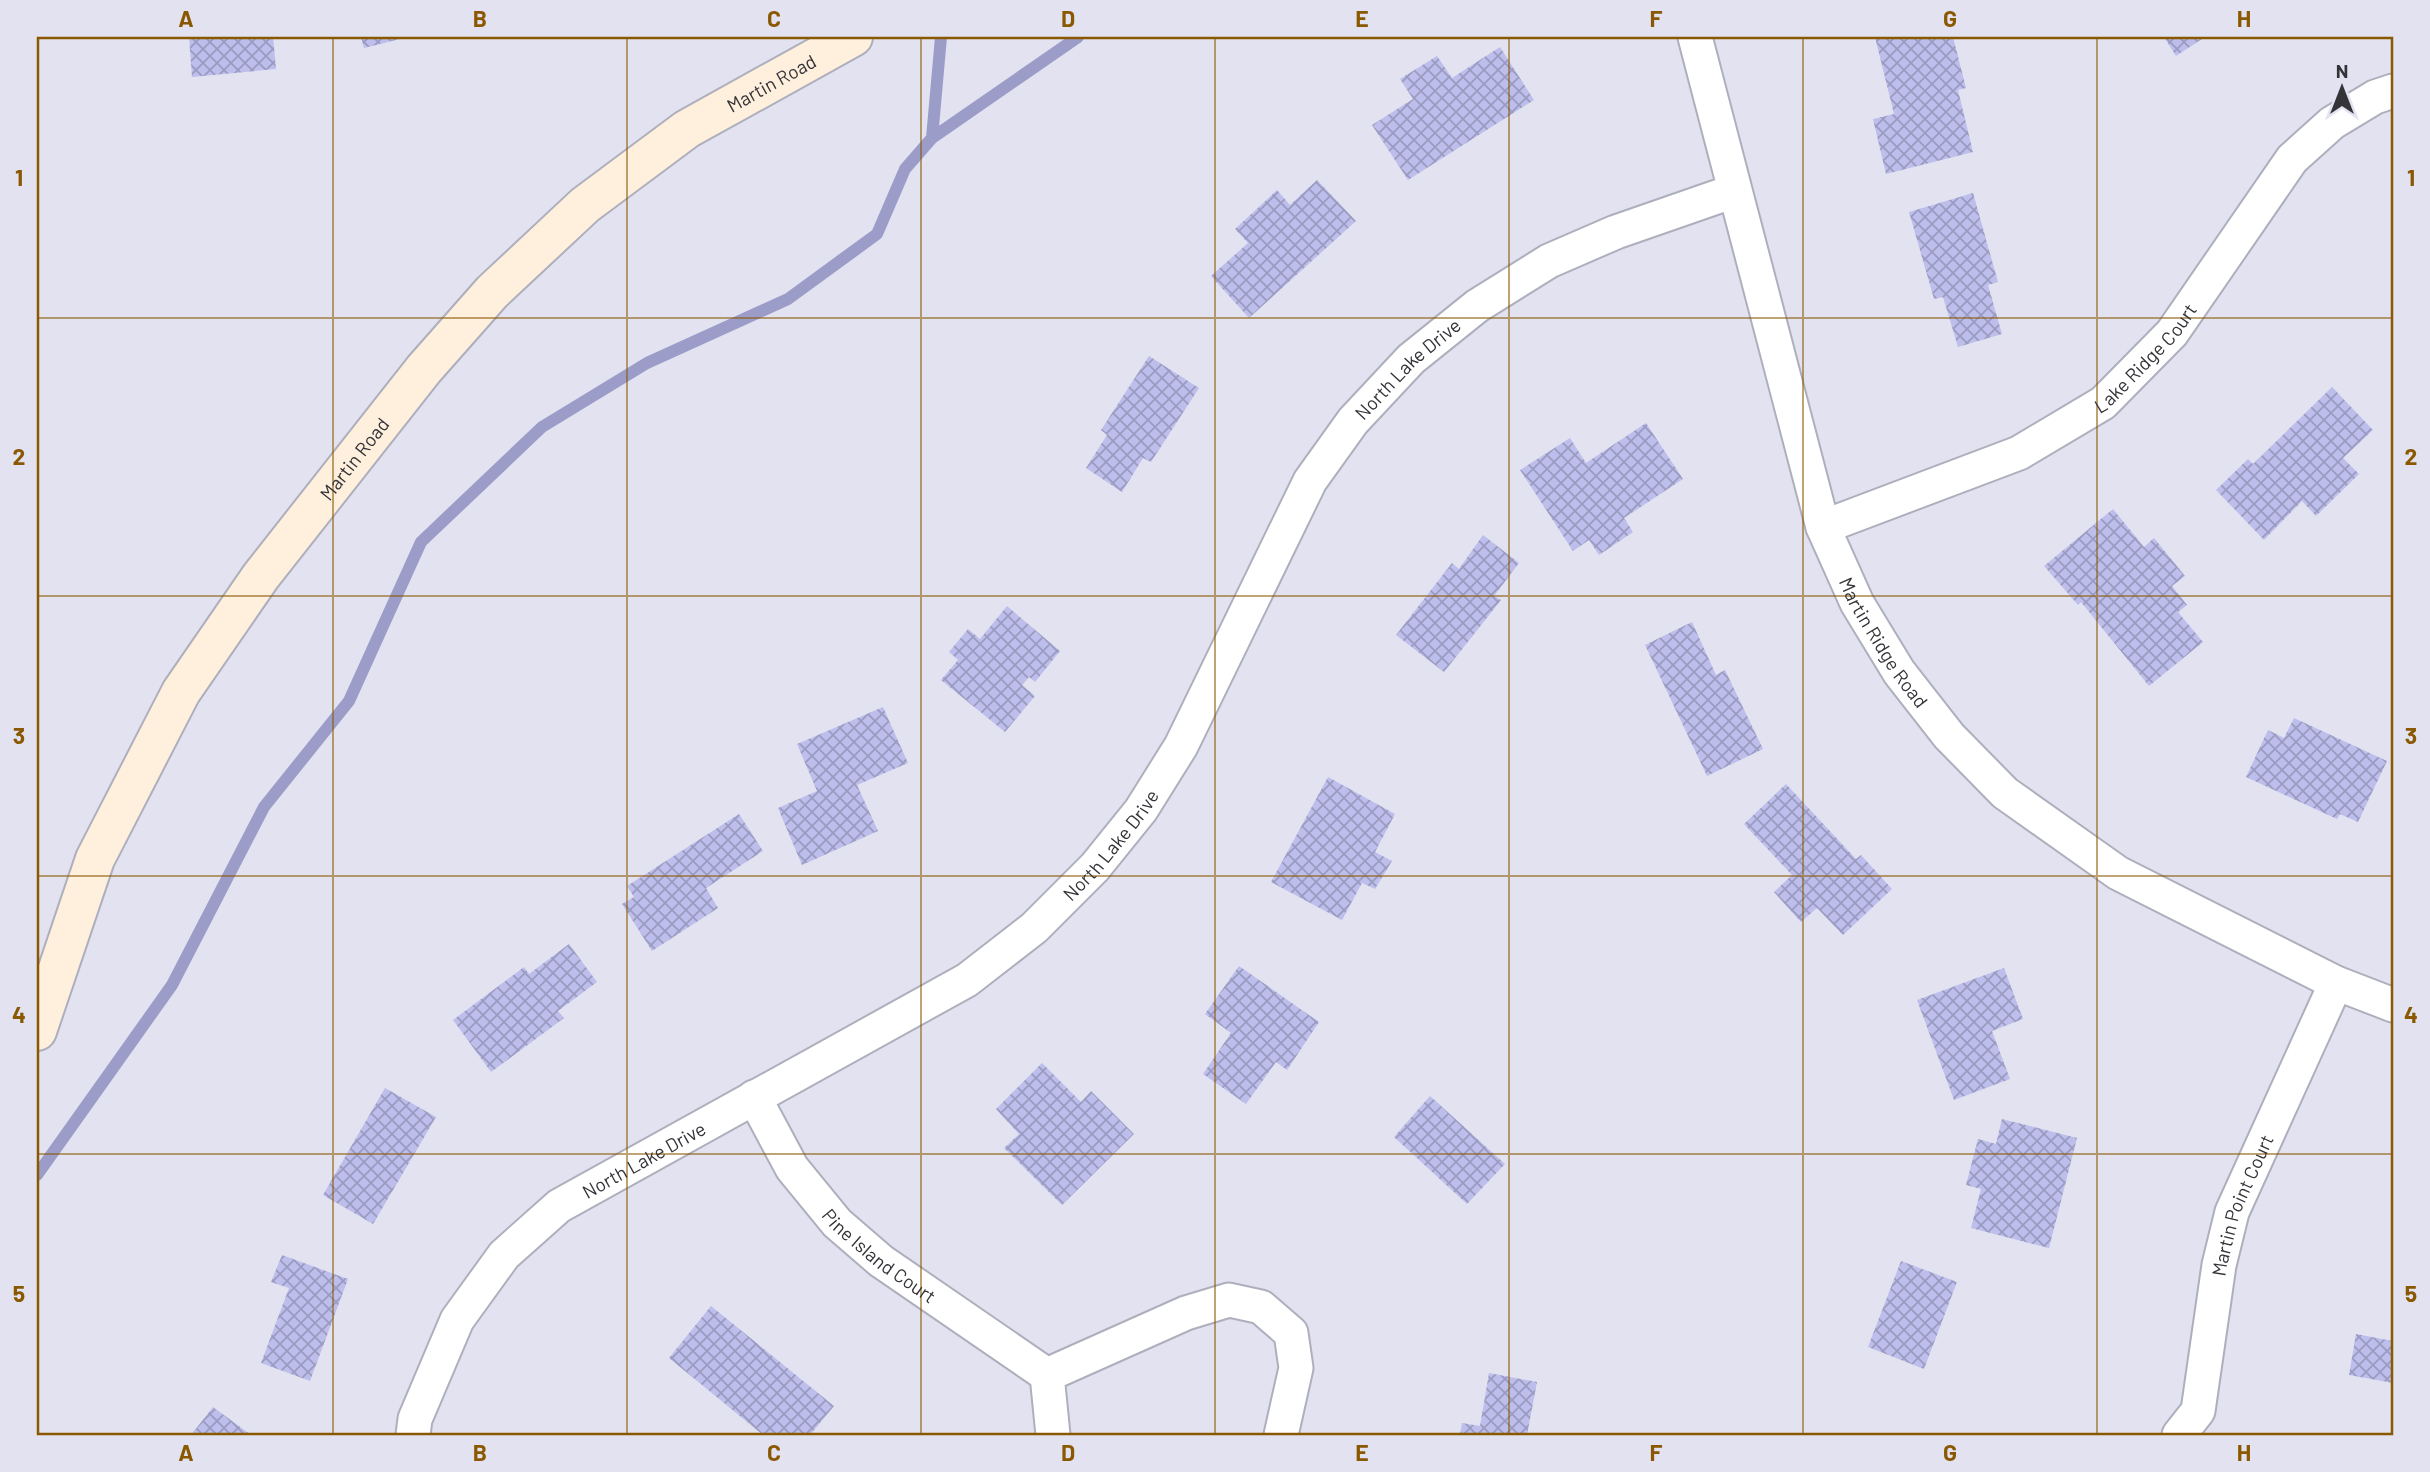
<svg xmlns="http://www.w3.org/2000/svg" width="2430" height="1472" font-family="Barlow,sans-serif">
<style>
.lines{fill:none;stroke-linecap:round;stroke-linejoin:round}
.stream{stroke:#9b9cc8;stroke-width:12}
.building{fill:url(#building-cross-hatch)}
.street-casing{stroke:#aeafbc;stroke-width:37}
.secondary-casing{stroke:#aeafbc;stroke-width:42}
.street{stroke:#fff;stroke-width:33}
.secondary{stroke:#ffefdd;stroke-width:38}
.grid{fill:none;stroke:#8a5801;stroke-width:2;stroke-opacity:0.55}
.labels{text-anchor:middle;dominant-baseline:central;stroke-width:6;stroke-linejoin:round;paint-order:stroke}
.street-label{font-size:19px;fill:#333338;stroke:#e2e2f1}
.neatline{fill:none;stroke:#8a5801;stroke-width:2.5}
.grid-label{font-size:23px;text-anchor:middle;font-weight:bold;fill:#8a5801}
</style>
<defs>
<pattern id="building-cross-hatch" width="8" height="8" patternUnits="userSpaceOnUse" patternTransform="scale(1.75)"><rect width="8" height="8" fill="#bdbeec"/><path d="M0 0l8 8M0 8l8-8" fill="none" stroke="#9a9bc0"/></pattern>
</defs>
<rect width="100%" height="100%" fill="#e2e2f1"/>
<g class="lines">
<path class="stream" d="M932,138L941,37
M37,1175L172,985L264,807L349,701L421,542L542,427L647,363L788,299L877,234L905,169L932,138L1078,37"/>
</g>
<path class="building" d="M189,37H273L276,69L192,77Z
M361,37H404V38L364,48Z
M1875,37H1953L1966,88L1958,90L1973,152L1886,174L1873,119L1894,114Z
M2164,37H2205L2176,56Z
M1500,47L1534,100L1408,180L1372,125L1413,99L1400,79L1437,56L1452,78Z
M1317,180L1356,221L1249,318L1211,276L1248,243L1235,229L1277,190L1290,205Z
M1973,193L1998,282L1988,285L2002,334L1958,347L1943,297L1934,299L1909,212Z
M1149,356L1199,388L1151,462L1143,458L1122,492L1086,468L1107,435L1101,430Z
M2332,387L2373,430L2343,458L2359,474L2316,516L2302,501L2264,540L2216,490L2248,459L2253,464Z
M1646,423L1683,479L1624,518L1633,532L1599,555L1589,540L1573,551L1520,470L1570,438L1586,463Z
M2113,509L2144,547L2154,538L2185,576L2172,586L2187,605L2178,612L2203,642L2149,686L2081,602L2078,605L2044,566Z
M1483,535L1519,563L1494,596L1501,600L1444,672L1396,635L1452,563L1459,569Z
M1007,606L1060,651L1035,682L1029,677L1022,685L1035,696L1005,732L941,680L958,660L949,652L968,629L980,639Z
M1692,622L1716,675L1725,670L1763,749L1707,776L1645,645Z
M883,707L908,763L857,785L878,831L802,865L778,808L817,791L797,744Z
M2294,718L2387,761L2358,822L2340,814L2337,819L2246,777L2268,730L2284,738Z
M1328,777L1395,814L1375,852L1392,861L1375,889L1362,883L1342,920L1271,882Z
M1786,784L1856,859L1861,855L1892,889L1843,935L1817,908L1801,922L1774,892L1792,875L1744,824Z
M739,814L763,851L706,888L718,908L652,951L622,904L634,897L627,886Z
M569,944L597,982L558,1011L564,1018L491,1072L453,1020L524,967L529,974Z
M1239,966L1319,1022L1287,1070L1276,1062L1246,1104L1203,1074L1231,1033L1205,1014Z
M2004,968L2023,1019L1992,1031L2010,1079L1954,1100L1917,1000Z
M1042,1063L1081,1102L1091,1091L1134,1134L1062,1205L1004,1148L1019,1134L996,1109Z
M385,1088L436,1117L373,1224L323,1195Z
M1430,1096L1505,1164L1467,1204L1394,1137Z
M2002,1119L2077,1138L2049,1248L1971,1228L1981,1189L1966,1185L1978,1139L1996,1144Z
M282,1255L348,1279L310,1381L261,1363L289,1288L271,1282Z
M1901,1261L1957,1282L1924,1369L1868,1347Z
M711,1306L834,1406L810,1435H763L669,1358Z
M2356,1334L2393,1341V1383L2349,1375Z
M1489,1373L1537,1382L1527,1435H1460L1462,1423L1480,1426Z
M213,1407L251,1435H191Z"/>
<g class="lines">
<g class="street-casing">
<g id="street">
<path id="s1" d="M1695,37L1823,527L1857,603L1899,672L1949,736L2005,793L2118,873L2336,983L2393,1005"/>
<path id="s2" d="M1823,527L2019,453L2103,403L2172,333L2292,159L2332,123L2375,97L2393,91"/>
<path id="s3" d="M754,1097L792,1168L837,1223L881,1261L1047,1375"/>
<path d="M1047,1375L1186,1313L1229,1300L1261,1307L1291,1333L1296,1368L1281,1435"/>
<path d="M1047,1375L1053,1435"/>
<path id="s4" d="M413,1435L415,1419L457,1320L504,1255L559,1206L967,980L1034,928L1095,867L1141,810L1181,746L1310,481L1353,421L1411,359L1477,306L1549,261L1616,232L1734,191"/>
<path id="s5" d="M2179,1435L2198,1411L2219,1265L2232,1212L2336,983"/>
</g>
</g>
<g class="secondary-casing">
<g id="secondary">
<path id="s6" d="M37,1031L95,859L181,692L261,576L424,369L492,292L585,205L687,129L853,37"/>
</g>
</g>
<use href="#street" class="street"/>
<use href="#secondary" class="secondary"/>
</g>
<path class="grid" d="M333,37V1435M627,37V1435M921,37V1435M1215,37V1435M1509,37V1435M1803,37V1435M2097,37V1435M37,318H2393M37,596H2393M37,876H2393M37,1154H2393"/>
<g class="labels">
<g class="street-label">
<text stroke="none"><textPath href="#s6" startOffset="1227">Martin Road</textPath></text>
<text stroke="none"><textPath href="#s2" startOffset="369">Lake Ridge Court</textPath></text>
<text stroke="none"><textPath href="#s4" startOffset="1508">North Lake Drive</textPath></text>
<text stroke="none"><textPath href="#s6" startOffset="660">Martin Road</textPath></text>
<text stroke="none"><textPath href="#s1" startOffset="637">Martin Ridge Road</textPath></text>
<text stroke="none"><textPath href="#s4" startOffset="942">North Lake Drive</textPath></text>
<text stroke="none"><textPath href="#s4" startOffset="374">North Lake Drive</textPath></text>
<text stroke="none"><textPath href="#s5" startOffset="242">Martin Point Court</textPath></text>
<text stroke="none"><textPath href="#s3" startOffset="205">Pine Island Court</textPath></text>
</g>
</g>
<rect width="2430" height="1472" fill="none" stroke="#e2e2f1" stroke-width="77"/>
<g transform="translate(2342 88)" stroke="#e2e2f1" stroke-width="5" paint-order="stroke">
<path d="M0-5L12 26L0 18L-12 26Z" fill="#333338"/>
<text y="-10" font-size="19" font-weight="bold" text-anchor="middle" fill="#333338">N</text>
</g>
<rect x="38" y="38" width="2354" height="1396" class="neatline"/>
<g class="grid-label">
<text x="186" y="27">A</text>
<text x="480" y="27">B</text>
<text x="774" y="27">C</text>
<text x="1068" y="27">D</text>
<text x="1362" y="27">E</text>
<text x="1656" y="27">F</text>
<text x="1950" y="27">G</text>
<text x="2244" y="27">H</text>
<text x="19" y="186">1</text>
<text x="2411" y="186">1</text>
<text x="19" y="465">2</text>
<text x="2411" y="465">2</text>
<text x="19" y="744">3</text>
<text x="2411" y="744">3</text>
<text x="19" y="1023">4</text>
<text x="2411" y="1023">4</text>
<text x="19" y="1302">5</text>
<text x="2411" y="1302">5</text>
<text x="186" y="1461">A</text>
<text x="480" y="1461">B</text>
<text x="774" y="1461">C</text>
<text x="1068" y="1461">D</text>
<text x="1362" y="1461">E</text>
<text x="1656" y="1461">F</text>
<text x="1950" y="1461">G</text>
<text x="2244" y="1461">H</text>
</g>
</svg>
